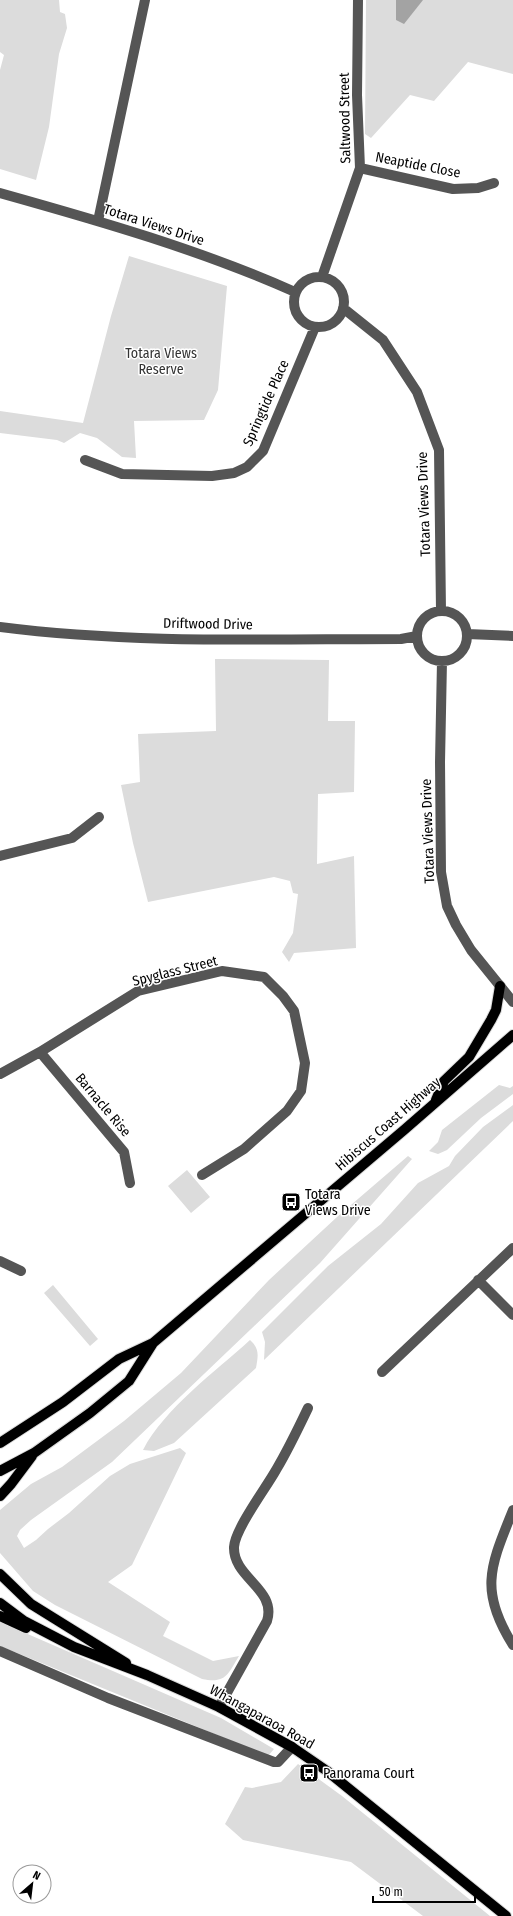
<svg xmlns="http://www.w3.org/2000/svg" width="513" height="1916" font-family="'Fira Sans Condensed',sans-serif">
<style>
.green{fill:#dcdcdc}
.water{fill:#a3a3a3}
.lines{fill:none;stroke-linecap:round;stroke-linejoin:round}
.major-casing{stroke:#dbdbdb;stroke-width:12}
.minor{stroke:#555;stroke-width:10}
.major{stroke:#000;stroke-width:10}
.labels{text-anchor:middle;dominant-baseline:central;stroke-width:3;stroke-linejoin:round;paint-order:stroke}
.street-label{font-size:14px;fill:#000;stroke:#fff}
.park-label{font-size:14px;fill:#333;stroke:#fff}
.poi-label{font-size:14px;fill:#000;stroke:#fff;text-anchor:start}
</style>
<rect width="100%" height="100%" fill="#fff"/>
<path class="green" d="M0,0H59L60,12L65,14L67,28L59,54L49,127L36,180L0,169V70L4,55L0,52Z
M366,0H513V74L468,62L434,101L410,95L371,138L365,134Z
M129,256L227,286L218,390L204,420L134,421L136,458L122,457L97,438L80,433L64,443L57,440L0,433V411L83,423L111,316Z
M215,659L329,660L328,721H355L354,792L318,794L317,864L354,856L356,948L294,953L289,962L282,952L293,933L298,894L293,893L290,881L274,877L148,902L133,843L121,785L140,782L138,734L216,731Z
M499,1085L510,1088L513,1086V1094L481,1118L447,1150L438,1154L429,1151L438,1142L442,1130Z
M513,1105V1121L264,1360L265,1342L262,1332L328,1266L381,1224L418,1183L449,1166L455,1156L483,1127Z
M408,1156L412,1159L320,1263L112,1462L31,1520L20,1530L17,1536L24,1548L36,1540L48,1529L69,1513L110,1476L130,1464L180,1448L186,1453L132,1565L108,1582L170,1622L163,1636L213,1661L239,1656C228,1674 226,1684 202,1679L55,1605L33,1591L0,1553V1510L31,1484L62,1467L124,1421L181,1373L269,1280L337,1217Z
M187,1170L210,1197L191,1213L168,1186Z
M53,1285L98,1339L90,1346L44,1293Z
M250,1340C260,1349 258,1356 256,1368L174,1443L154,1451L143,1450C164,1409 216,1371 250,1340Z
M0,1622L221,1718L274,1749L268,1756L0,1646Z
M298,1764L342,1796L490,1916H423L351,1862L243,1840L225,1824L245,1787L252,1788L281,1782Z"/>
<path class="water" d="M396,0H423L404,24L396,20Z"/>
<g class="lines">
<g class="major-casing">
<path id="major" d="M436,1100L444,1081L469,1057L491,1020L496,1010L500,986
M0,1443L63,1402L119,1359L153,1343L404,1130L513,1035
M0,1471L34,1453L90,1413L129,1381L153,1343
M0,1496L11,1484L32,1456
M0,1574L31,1604L126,1663
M0,1603L24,1621L74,1647L147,1675L219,1707L292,1747L327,1771L506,1916
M0,1616L26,1628"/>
</g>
<path class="minor" d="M360,168L453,189L478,188L494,183
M0,193C100,221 201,250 295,292
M98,221L145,0
M322,277L360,168L357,95L358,0
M294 302a25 25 0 1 1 50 0a25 25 0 1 1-50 0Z
M343,308L383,340L417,392L439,450L441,611
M85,460L122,474L212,476L234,473L247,467L263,451L315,327
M417 636a25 25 0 1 1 50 0a25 25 0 1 1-50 0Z
M0,627C132,644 268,639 401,639L417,636
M467,634L513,636
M442,661L440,762L441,872L447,906L456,925L471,950L513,1002
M0,856L72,838L99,817
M40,1052L124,1152L130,1183
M0,1074L40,1052L138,991L222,971L264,977L283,996L294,1011L305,1063L301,1091L287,1111L244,1149L202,1175
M0,1261L21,1271
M478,1280L513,1315
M382,1372L513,1248
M513,1510C491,1565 478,1590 513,1645
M0,1651L108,1698L274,1762H278L292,1747
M219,1707L267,1621C277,1589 233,1578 234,1547C235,1529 266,1488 276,1470C288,1450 298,1429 308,1408"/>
<use href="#major" class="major"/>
</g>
<defs>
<g id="bus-square" transform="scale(1)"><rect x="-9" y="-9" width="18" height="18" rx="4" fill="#000" stroke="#fff"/><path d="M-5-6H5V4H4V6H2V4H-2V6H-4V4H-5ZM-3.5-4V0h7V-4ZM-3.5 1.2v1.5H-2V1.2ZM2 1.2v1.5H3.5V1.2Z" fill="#fff"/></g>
</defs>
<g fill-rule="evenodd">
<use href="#bus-square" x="291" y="1202"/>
<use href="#bus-square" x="309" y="1773"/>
</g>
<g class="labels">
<g class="street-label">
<text transform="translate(345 118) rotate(-91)">Saltwood Street</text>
<text transform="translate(418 165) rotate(11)">Neaptide Close</text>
<text transform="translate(154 225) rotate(18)">Totara Views Drive</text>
<text transform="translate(266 403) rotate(-66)">Springtide Place</text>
<text transform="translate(424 504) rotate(-92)">Totara Views Drive</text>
<text transform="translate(208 624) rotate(1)">Driftwood Drive</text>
<text transform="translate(428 831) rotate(-92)">Totara Views Drive</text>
<text transform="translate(175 971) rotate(-14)">Spyglass Street</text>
<text transform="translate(103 1105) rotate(50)">Barnacle Rise</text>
<text transform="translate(388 1124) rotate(-41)">Hibiscus Coast Highway</text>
<text transform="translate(262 1717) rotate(29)">Whangaparaoa Road</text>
</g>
<g class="park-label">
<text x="161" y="353">Totara Views<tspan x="161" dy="16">Reserve</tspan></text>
</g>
<g class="poi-label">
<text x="305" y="1194">Totara<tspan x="305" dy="16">Views Drive</tspan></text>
<text x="323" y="1773">Panorama Court</text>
</g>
</g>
<g transform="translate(32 1884) rotate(28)"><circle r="19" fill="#ffffff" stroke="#999999"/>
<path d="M0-3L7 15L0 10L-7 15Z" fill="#000000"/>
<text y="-6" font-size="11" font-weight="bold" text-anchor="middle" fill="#000000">N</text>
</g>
<path d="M373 1896v6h102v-6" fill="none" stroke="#000000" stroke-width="2"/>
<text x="379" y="1896" font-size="12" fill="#000000" stroke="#ffffff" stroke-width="3" paint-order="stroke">50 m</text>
</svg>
